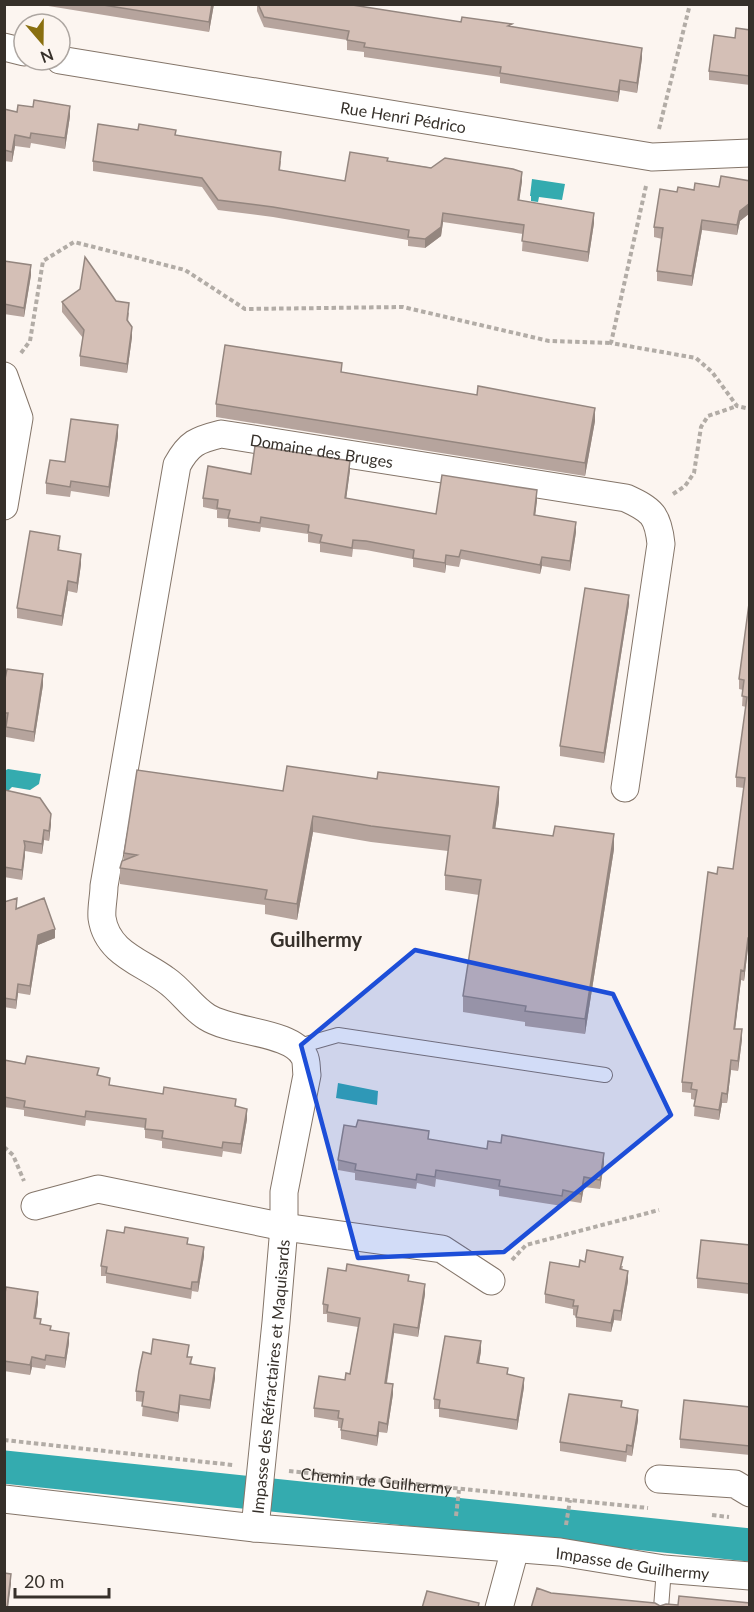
<svg xmlns="http://www.w3.org/2000/svg" width="754" height="1612" font-family="Lato,sans-serif">
<style>
.water{fill:#34abaf}
.lines{fill:none;stroke-linecap:round;stroke-linejoin:round}
.canal{stroke:#34abaf;stroke-width:33}
.service-casing{stroke:#847569;stroke-width:16}
.minor-casing{stroke:#847569;stroke-width:29}
.path{stroke:#b2aca6;stroke-width:4;stroke-dasharray:4.5 3;stroke-linecap:butt}
.service{stroke:#fff;stroke-width:14}
.minor{stroke:#fff;stroke-width:27}
.wall{fill:#b6a49d}
.shaded-wall{fill:#94867f}
.building{fill:#d4bfb6;stroke:#94867f;stroke-width:1.5}
.marked{fill:#1d4ed8;fill-opacity:0.2;stroke:#1d4ed8;stroke-width:4.5;stroke-linejoin:round}
.labels{text-anchor:middle;dominant-baseline:central;stroke-width:6;stroke-linejoin:round;paint-order:stroke}
.street-label{font-size:16px;fill:#36302a;stroke:#fcf5f0}
.quarter-label{font-size:20px;font-weight:bold;fill:#36302a;stroke:#fcf5f0}
</style>
<rect width="100%" height="100%" fill="#fcf5f0"/>
<path class="water" d="M532,179L565,184L562,200L539,197L538,202L531,201V196H530Z
M8,769L41,774L39,784L30,790L12,787L8,791L5,790L4,771Z
M338,1083L378,1091L377,1105L336,1098Z"/>
<g class="lines">
<path class="canal" d="M4,1467L750,1545"/>
<g class="service-casing">
<path id="service" d="M296,1047L338,1035L605,1075
M661,1608L664,1569"/>
</g>
<g class="minor-casing">
<g id="minor">
<path d="M4,47L24,52"/>
<path id="s2" d="M60,60L652,157L750,153"/>
<path d="M4,376L19,418L4,506"/>
<path d="M35,1206L98,1189L284,1227L442,1249L491,1281"/>
<path d="M659,1479L735,1484L750,1493"/>
<path id="s3" d="M4,1499L255,1528L560,1552L664,1569L750,1576"/>
<path id="s4" d="M255,1528L276,1322L284,1227V1192L307,1075C306,1069 307,1061 304,1056C291,1031 232,1033 207,1017C192,1008 181,990 166,980C142,962 107,953 102,918C101,908 104,896 104,886L177,465C189,443 197,440 221,434L626,498C652,510 658,515 661,544L625,788"/>
<path d="M499,1608L515,1549"/>
</g>
</g>
<g class="path">
<path d="M659,129L690,4"/>
<path d="M646,186L611,343L696,358L712,372L737,406L750,409"/>
<path d="M21,353L30,341L43,261L74,242L185,270L245,309L403,307L549,341L611,343"/>
<path d="M673,494L685,486L694,473L701,427L708,416L737,406"/>
<path d="M4,1147L13,1155L24,1181"/>
<path d="M512,1260L526,1245L659,1210"/>
<path d="M4,1440L233,1465"/>
<path id="s1" d="M289,1471L648,1508"/>
<path d="M712,1515L729,1517"/>
<path d="M456,1516L459,1490"/>
<path d="M566,1525L570,1500"/>
</g>
<use href="#service" class="service"/>
<use href="#minor" class="minor"/>
</g>
<path class="wall" d="M36,4H214L209,32Z
M257,4H346L461,22L512,27L642,58L637,93L620,90L618,102L500,83V77L364,57V52L347,50V40L264,27L257,11Z
M750,30V85L709,80V71L735,38Z
M4,109L17,112L70,116L65,149L31,143L30,148L15,146L12,162L4,161Z
M176,135L281,161L280,170L345,181L388,161L522,181L519,200L594,223L588,262L522,251L523,234L443,222L441,236L425,248L408,246V240L273,217L218,210L202,187L93,171V161Z
M750,181V213L740,221L737,235L702,230L692,286L657,281V271L662,239L654,237V227L677,192L719,187Z
M4,261L31,275L24,317L4,314Z
M116,301L129,313L128,322L132,337L127,373L80,366V356L83,338L62,312V302Z
M342,372L477,395L595,421L585,476L216,417V404Z
M118,436L109,497L71,491L70,497L46,494V483Z
M350,470L346,499L436,514L537,500L535,516L576,532L570,571L542,566L540,574L461,559L459,567L446,565L445,573L413,567V559L366,550L353,549L352,557L320,552V544L308,542V534L261,527L260,532L228,527V519L217,518V510L203,507V498L251,474Z
M750,516V537L748,536Z
M60,546L59,550L81,564L77,593L68,591L62,626L17,618V608Z
M750,596V948H748L744,981L741,980L735,1029L742,1039L738,1071L731,1070L727,1103H722L719,1120L694,1116L695,1100L691,1099V1093L682,1092V1082L717,874L733,869L744,788L736,787V777L746,707L742,706L743,690L739,689V679Z
M629,604L604,763L560,756V746Z
M4,684L43,685L34,742L6,737V723H4Z
M283,791L499,802L495,829L614,849L585,1034L525,1026V1022L463,1012V996L479,895L445,890V875L448,851L371,842L313,832L297,920L265,914V905L120,884V868L124,860V853Z
M4,792L51,824L49,841L44,840L42,854L25,851L22,880L4,877Z
M4,902L17,908L55,938L38,945L30,995L18,993L16,1009L4,1007Z
M4,1060L99,1076L110,1085L236,1107L247,1119L241,1154L223,1151L222,1157L162,1148V1141L145,1138V1128L86,1120L85,1126L24,1116V1110L4,1107Z
M429,1139L487,1149L604,1163L600,1189L584,1187L581,1203L563,1200L562,1206L499,1196V1190L436,1179L435,1187L417,1183L416,1189L355,1180V1173L338,1170V1160Z
M188,1244L204,1256L198,1292L192,1291L191,1299L106,1283V1276H101V1266Z
M750,1245V1294L697,1288V1278Z
M623,1266L622,1270L628,1281L621,1321L614,1320L611,1332L576,1327V1316L573,1315V1309L545,1303V1294L579,1267Z
M409,1281L425,1294L418,1337L394,1333L387,1383L393,1394L387,1433L379,1432L377,1446L341,1439V1428H338V1421L314,1417V1408L350,1374L358,1327L327,1322V1314H323V1304Z
M4,1300L38,1302L36,1318L41,1324L69,1343L65,1368L46,1365L45,1369L32,1367L30,1375L4,1371Z
M481,1351L479,1364L508,1375L524,1387L517,1430L439,1417V1409H434V1399Z
M151,1354L189,1357L192,1364L215,1378L210,1409L180,1405L178,1422L142,1416L143,1402L136,1401V1391Z
M622,1407L638,1420L632,1456L627,1455L626,1462L560,1451V1442Z
M750,1407V1455L680,1448V1439Z"/>
<path class="shaded-wall" d="M212,4H214L209,32V22Z
M642,48V58L637,93V83Z
M620,80V90L618,102V92Z
M70,106V116L65,149V138Z
M15,135V146L12,162V152Z
M522,172V181L518,210V200Z
M750,203V213L740,221L737,235V225L740,211Z
M443,213V222L441,236L425,248V239Z
M594,213V223L588,262V252Z
M702,220V230L692,286V276Z
M31,265V275L24,317V308Z
M132,327V337L127,373V364Z
M595,408V421L585,476V463Z
M118,425V436L109,497V487Z
M350,461V470L345,508V498Z
M537,490V500L534,525V515Z
M576,522V532L570,571V561Z
M81,554V564L77,593V583Z
M446,555V565L445,573V563Z
M542,557V566L540,574V565Z
M68,581V591L62,626V616Z
M629,595V604L604,763V753Z
M43,674V685L34,742V732Z
M499,787V802L493,844V828Z
M51,814V824L49,841V831Z
M313,816V832L297,920V904Z
M44,830V840L42,854V844Z
M614,834V849L585,1034V1019Z
M25,846V856L22,880V870Z
M55,929V938L38,945L30,995V986L38,935Z
M748,938V948L744,981V971Z
M741,970V980L734,1039V1029Z
M18,984V993L16,1009V1000Z
M742,1029V1039L738,1071V1061Z
M731,1060V1070L727,1103V1094Z
M722,1093V1103L719,1120V1110Z
M247,1109V1119L241,1154V1144Z
M604,1153V1163L600,1189V1180Z
M584,1177V1187L581,1203V1194Z
M204,1247V1256L198,1292V1282Z
M628,1271V1281L621,1321V1311Z
M425,1284V1294L418,1337V1328Z
M38,1292V1302L34,1328V1318Z
M614,1310V1320L611,1332V1323Z
M394,1324V1333L385,1393V1383Z
M69,1333V1343L65,1368V1358Z
M481,1341V1351L477,1373V1363Z
M32,1357V1367L30,1375V1365Z
M215,1368V1378L210,1409V1400Z
M524,1378V1387L517,1430V1420Z
M393,1384V1394L387,1433V1424Z
M180,1395V1405L178,1422V1413Z
M638,1410V1420L632,1456V1446Z
M379,1422V1432L377,1446V1436Z
M11,1574V1584L8,1608H7Z"/>
<path class="building" d="M97,4H212L209,22Z
M258,4H346L461,22L462,17L512,24L508,26L642,48L637,83L620,80L618,92L500,73L501,67L364,47L365,43L347,40L349,31L264,17Z
M736,28L750,30V76L709,71L714,35L735,38Z
M34,100L70,106L65,138L31,133L30,138L15,135L12,152L4,150V109L17,112L18,105L33,107Z
M98,124L138,130L139,124L176,130L175,135L281,152L279,170L345,181L350,152L388,158L387,161L431,168L445,158L513,169L522,172L518,200L594,213L588,252L522,241L524,225L443,213L441,227L425,239L408,237L409,230L273,207L218,200L202,178L93,161Z
M721,176L750,181V203L740,211L737,225L702,220L692,276L657,271L663,228L654,227L660,189L677,192L678,187L694,190L695,183L719,187Z
M85,257L116,301L129,303L127,320L132,327L127,364L80,356L84,330L62,302L80,289Z
M4,261L31,265L24,308L4,304Z
M225,345L342,363L341,372L477,395L478,386L595,408L585,463L216,404Z
M71,419L118,425L109,487L71,481L70,487L46,483L50,460L65,462Z
M255,446L350,461L345,498L436,514L442,475L537,490L534,515L576,522L570,561L542,557L540,565L461,550L459,557L446,555L445,563L413,558L414,550L366,541L353,540L352,548L320,542L322,535L308,532L309,525L261,517L260,523L228,518L230,510L217,508L218,500L203,498L208,466L251,474Z
M30,531L60,536L58,550L81,554L77,583L68,581L62,616L17,608Z
M585,588L629,595L604,753L560,746Z
M750,596V938H748L744,971L741,970L734,1029H742L738,1061L731,1060L727,1094L722,1093L719,1110L694,1106L697,1090L691,1089L692,1083L682,1082L708,872L717,874L718,867L733,869L745,778L736,777L747,697L742,696L744,680L739,679Z
M7,669L43,674L34,732L6,727L8,713H4V684Z
M287,766L377,779L378,772L499,787L493,828L553,836L555,826L614,834L585,1019L525,1011L526,1006L463,996L481,880L445,875L450,836L371,826L313,816L297,904L265,899L267,890L120,868L122,861L137,855L124,853L137,770L283,791Z
M5,790L40,798L51,814L49,831L44,830L42,844L24,841L25,846L22,870L4,867Z
M17,898L16,909L44,898L55,929L38,935L30,986L18,984L16,1000L4,998V902Z
M27,1056L99,1068L97,1075L110,1078L109,1085L163,1094L164,1087L236,1099L235,1106L247,1109L241,1144L223,1142L222,1148L162,1138L163,1131L145,1129L146,1119L86,1111L85,1117L24,1107L25,1101L4,1097V1060L25,1064Z
M358,1120L429,1131L428,1139L487,1149L488,1141L501,1143L502,1135L604,1153L600,1180L584,1177L581,1194L563,1190L562,1196L499,1186L500,1180L436,1170L435,1177L417,1174L416,1180L355,1170L356,1164L338,1160L344,1125L356,1127Z
M125,1227L188,1238L187,1244L204,1247L198,1282H192L191,1289L106,1273L107,1267L101,1266L107,1230L124,1233Z
M701,1240L750,1245V1284L697,1278Z
M587,1250L623,1257L620,1269L628,1271L621,1311L614,1310L611,1323L576,1317L578,1306H573L574,1300L545,1294L550,1262L579,1267L580,1260L585,1262Z
M347,1264L409,1275L408,1281L425,1284L418,1328L394,1324L385,1383L393,1384L387,1424L379,1422L377,1436L341,1430L343,1419L338,1418L339,1411L314,1408L319,1376L345,1380L346,1373L350,1374L360,1318L327,1312L328,1305L323,1304L328,1268L346,1271Z
M6,1287L38,1292L34,1318L41,1319L40,1324L51,1326L50,1330L69,1333L65,1358L46,1355L45,1360L32,1357L30,1365L4,1361V1300Z
M445,1336L481,1341L477,1363L508,1368L507,1374L524,1378L517,1420L439,1408L440,1400L434,1399Z
M153,1339L189,1345L187,1357H192L190,1364L215,1368L210,1400L180,1395L178,1413L142,1406L144,1392L136,1391L139,1371L143,1352L151,1354Z
M569,1394L622,1401L621,1407L638,1410L632,1446L627,1445L626,1452L560,1442Z
M684,1400L750,1407V1446L680,1439Z
M4,1573L11,1574L7,1608H4Z
M537,1588L551,1593L655,1603L660,1606L666,1604L678,1605L679,1596L750,1603V1608H531Z
M427,1591L479,1603L478,1608H422Z"/>
<path class="marked" d="M415,950L613,994L671,1115L504,1252L358,1258L301,1045Z"/>
<g class="labels">
<g class="street-label">
<text stroke="none"><textPath href="#s2" startOffset="348">Rue Henri Pédrico</textPath></text>
<text stroke="none"><textPath href="#s4" startOffset="1348">Domaine des Bruges</textPath></text>
<text stroke="none"><textPath href="#s4" startOffset="152">Impasse des Réfractaires et Maquisards</textPath></text>
<text stroke="none"><textPath href="#s1" startOffset="88">Chemin de Guilhermy</textPath></text>
<text stroke="none"><textPath href="#s3" startOffset="632">Impasse de Guilhermy</textPath></text>
</g>
<g class="quarter-label">
<text x="316" y="939">Guilhermy</text>
</g>
</g>
<rect width="754" height="1612" fill="none" stroke="#36302a" stroke-width="12"/>
<g transform="translate(42 42) rotate(160)"><circle r="28" fill="#fcf5f0" stroke="#ada6a1" stroke-width="1.5"/>
<path d="M0-4.5L10 22L0 15L-10 22Z" fill="#896f10"/>
<text y="-9" font-size="16" font-weight="bold" text-anchor="middle" fill="#36302a">N</text>
</g>
<path d="M15 1588v9h94v-9" fill="none" stroke="#36302a" stroke-width="3"/>
<text x="24" y="1588" font-size="18" fill="#36302a" stroke="#fcf5f0" stroke-width="4.5" paint-order="stroke">20 m</text>
</svg>
